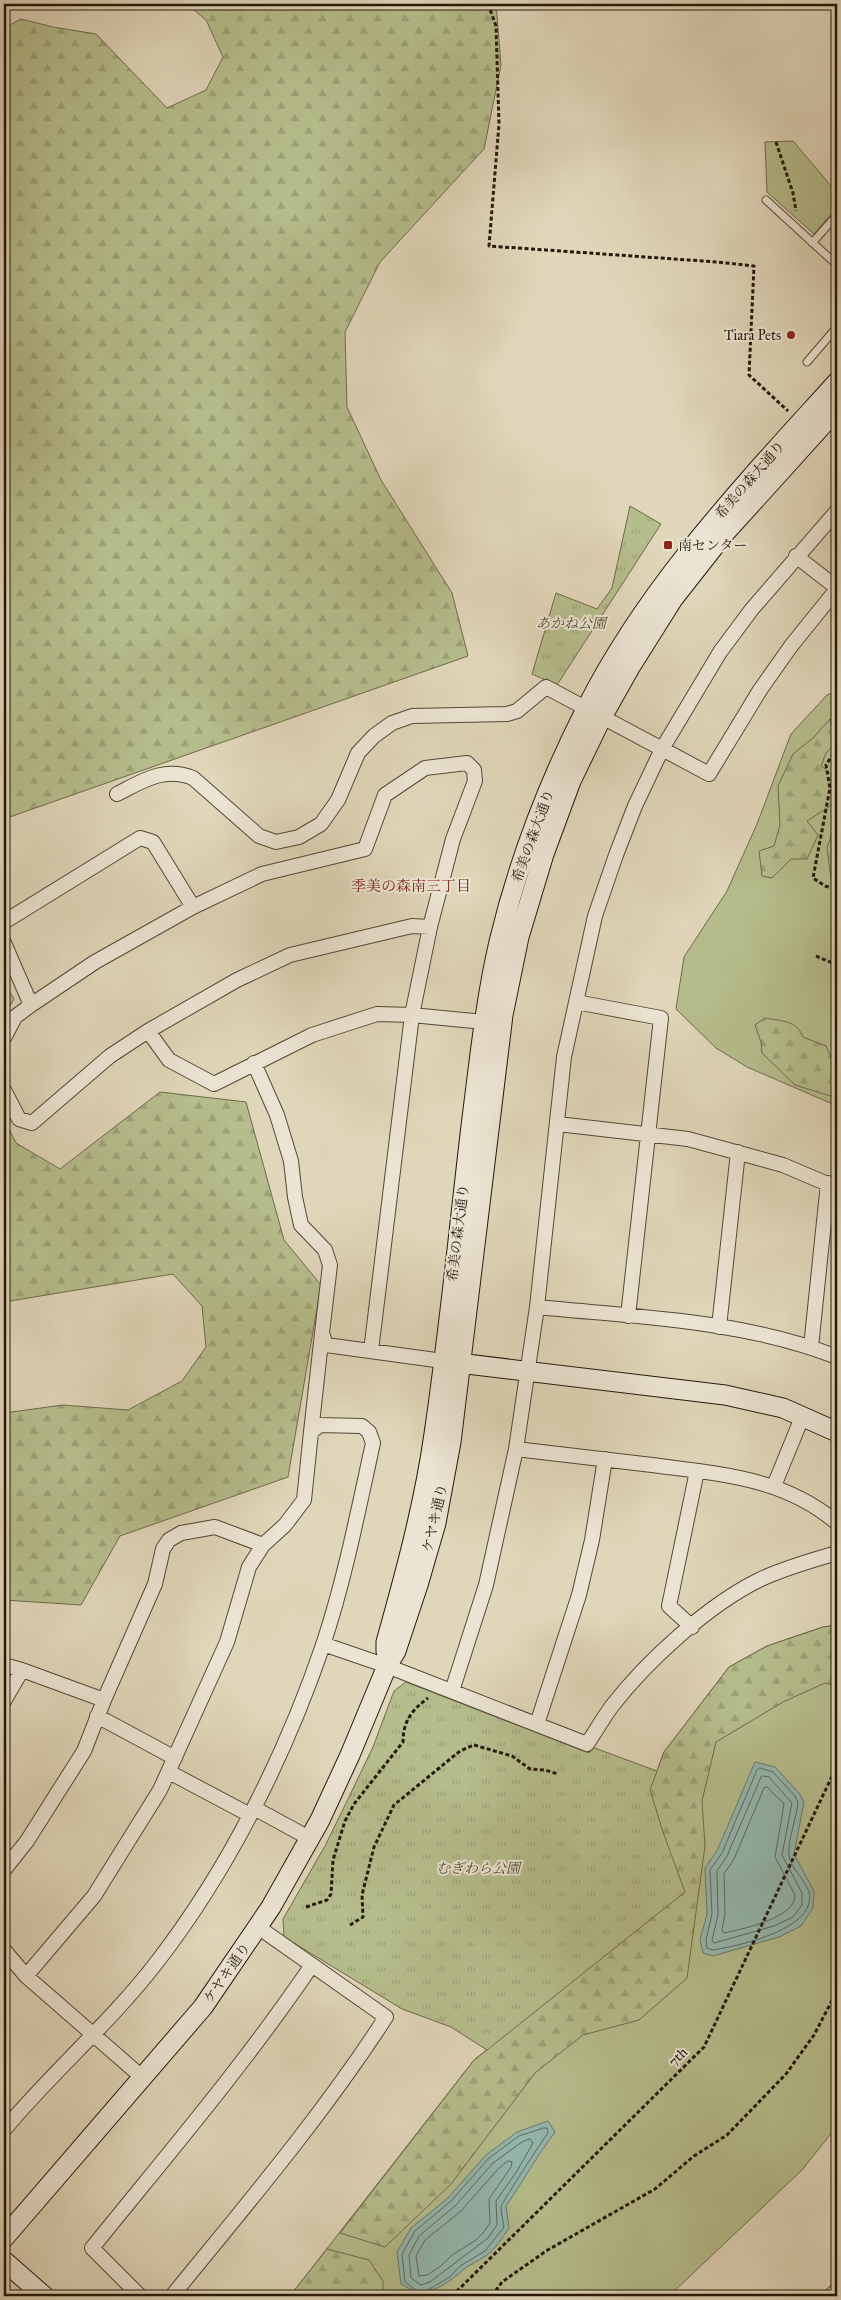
<svg xmlns="http://www.w3.org/2000/svg" width="841" height="2300" font-family="'IM FELL Great Primer','Noto Serif JP',serif">
<style>
.grass{fill:#b6bd8c;stroke:#6d6a4c}
.forest{fill:url(#forest-firs);stroke:#6d6a4c}
.park{fill:url(#park-tufts);stroke:#6d6a4c}
.water{fill:#94b9b1;stroke:#67796f}
.lines{fill:none;stroke-linecap:round;stroke-linejoin:round}
.shore{stroke:#5c685e;stroke-width:1}
.lane-casing{stroke:#534836;stroke-width:9}
.street-casing{stroke:#534836;stroke-width:16}
.secondary-casing{stroke:#24180b;stroke-width:21}
.path{stroke:#24180b;stroke-width:3;stroke-dasharray:4 2.5;stroke-linecap:butt}
.lane{stroke:#ebe4d2;stroke-width:7}
.street{stroke:#ebe4d2;stroke-width:14}
.secondary{stroke:#ebe4d2;stroke-width:19}
.poi-dot{fill:#8f2418;stroke:#ebe4d2;stroke-width:2}
.labels{text-anchor:middle;dominant-baseline:central;stroke-width:4;stroke-linejoin:round;paint-order:stroke}
.poi-label{font-size:14px;fill:#24180b;stroke:#ebe4d2;text-anchor:end}
.street-label{font-size:14px;fill:#24180b;stroke:#ebe4d2}
.park-label{font-size:14px;font-style:italic;fill:#504a32;stroke:#ebe4d2}
.neighbourhood-label{font-size:15px;fill:#7a1f14;stroke:#ebe4d2}
</style>
<defs>
<pattern id="forest-firs" width="22" height="20" patternUnits="userSpaceOnUse" patternTransform="scale(1.25)"><rect width="22" height="20" fill="#b6bd8c"/><path d="M5 1l3.5 6h-7zM16 11l3.5 6h-7z" fill="#9ca277"/></pattern>
<pattern id="park-tufts" width="24" height="20" patternUnits="userSpaceOnUse" patternTransform="scale(1.25)"><rect width="24" height="20" fill="#b6bd8c"/><path d="M3 7l-1-3M5 7V3M7 7l1-3M15 17l-1-3M17 17v-4M19 17l1-3" fill="none" stroke="#9ca277"/></pattern>
</defs>
<rect width="100%" height="100%" fill="#e0d6b9"/>
<filter id="stains"><feTurbulence type="fractalNoise" baseFrequency=".004" numOctaves="4"/><feColorMatrix values="0 0 0 0 .2 0 0 0 0 .09 0 0 0 0 .02 0 0 0 .5 -.17"/></filter>
<radialGradient id="worn" r=".72"><stop offset=".6" stop-color="#630" stop-opacity="0"/><stop offset="1" stop-color="#630" stop-opacity=".3"/></radialGradient>
<path class="grass" d="M793,141L837,193V207L814,234L767,192L765,142Z
M837,691V1106L747,1067L716,1048L676,1009L684,957L727,891L757,824L791,734L827,695Z
M837,1625V2126L802,2170L669,2296H290L474,2060L685,1892L650,1790L664,1752L729,1667L767,1646L823,1627Z"/>
<path class="forest" d="M187,4H496L501,65L484,149L380,262L345,332L347,407L381,480L452,593L468,656L4,819V28L21,19L53,27L96,34L167,108L206,90L223,57L206,20Z
M830,719L835,744L826,753L821,766L833,775L835,803L807,821L818,835L807,859H791L772,878L762,876L759,851L774,846L780,825L778,786L793,754L814,737Z
M837,818V882L831,879L827,848Z
M4,982L14,999L4,1016Z
M765,1018C780,1021 797,1020 803,1037L826,1046L832,1060L837,1063V1098L795,1085L762,1053L761,1042L755,1025Z
M160,1092L246,1102L284,1240L321,1285L288,1477L120,1536L81,1605L4,1600V1413L63,1405L128,1410L182,1381L206,1347L202,1306L173,1274L4,1302V1119L16,1143L60,1169Z
M837,1625V1686L825,1683L783,1702L716,1742L702,1801L705,1846L687,1978L639,2020L583,2035L535,2073L451,2184L385,2247L340,2233L474,2060L487,2050L455,2004L610,1769L657,1771L664,1752L729,1667L767,1646L823,1627Z
M327,2249L369,2260L383,2281V2296H290Z"/>
<path class="park" d="M630,506L661,524L557,685L532,674L556,593L597,609L612,588Z
M406,1682L589,1753L592,1747L657,1771L650,1790L663,1832L685,1892L487,2050L451,2027L402,2009L284,1937L283,1919L325,1846L349,1797L373,1747L394,1691Z"/>
<path class="water" d="M755,1762L775,1767L799,1793L804,1802L794,1854L814,1891L813,1908L801,1926L779,1937L713,1956L703,1953L700,1940L707,1914L705,1868L717,1851Z
M548,2121L555,2132C537,2155 523,2182 506,2206L509,2228C502,2238 496,2248 487,2255C479,2261 470,2264 463,2270C443,2287 425,2300 401,2284L397,2252L411,2228L448,2198L486,2155L517,2132Z"/>
<g class="lines">
<path class="shore" d="M760,1768L773,1772L795,1796L798,1802C797,1816 787,1843 789,1855C790,1868 805,1879 809,1892C818,1929 738,1946 713,1950L707,1948L706,1940L712,1914L710,1870L722,1853L757,1770Z
M763,1776L769,1777L792,1803L782,1855L802,1893V1905L793,1917L774,1926L714,1943L712,1940L718,1915L717,1871L727,1856L761,1777Z
M767,1787L784,1804L775,1857L795,1895C796,1918 742,1929 724,1933L722,1930L725,1914L724,1874L734,1859L764,1788Z
M544,2128H547L548,2133C542,2141 502,2202 501,2207C501,2213 503,2221 504,2227L485,2251L460,2266L450,2277L421,2294L405,2282L402,2254L415,2231L451,2201L489,2158L519,2136Z
M530,2139L533,2143L517,2171L496,2201L497,2225L488,2238L430,2282L421,2285L411,2278L409,2255L419,2236L456,2205L493,2163L522,2142Z
M508,2161L512,2162L511,2167L489,2199L490,2223L483,2233L476,2240L452,2255L441,2266L427,2275L419,2276L416,2256L425,2240L460,2212L498,2169Z"/>
<g class="lane-casing">
<path id="lane" d="M766,200L837,265
M812,243L837,215
M807,362L837,327"/>
</g>
<g class="street-casing">
<path id="street" d="M837,511L752,609L720,652L662,749L635,806L616,855L595,916L564,1057L537,1307C637,1317 743,1320 837,1357
M796,556L837,588
M117,794C142,781 165,766 193,778L259,836L276,842L299,837L321,824L338,800L358,753L374,736L392,723L412,716L507,714L517,711L546,687L709,774L760,690L791,646L837,589
M4,922L140,838L153,842L193,907
M4,943L31,1005
M576,1002L661,1018L628,1316
M148,1031L169,1060L214,1084L312,1035L377,1014L412,1015L484,1022
M4,1038L15,1017L31,1005L95,962L193,907L262,874L365,849L385,795L425,768L467,763L474,770L475,781L453,839L430,927L412,1015L371,1351
M254,1063L277,1115L291,1161L295,1197L301,1225L325,1250L330,1265L322,1333L326,1345L443,1361
M4,1090L19,1119L32,1123L110,1056L148,1031L237,980L290,955L412,926L430,927
M558,1124L688,1139L783,1165L837,1188
M719,1327L738,1152
M811,1347L828,1183
M311,1432L322,1333
M516,1449L537,1307
M774,1486L803,1415
M692,1627L669,1606L697,1471
M323,1644L387,1666L587,1744C596,1731 603,1718 612,1706C647,1661 708,1605 759,1580C784,1568 810,1561 837,1553
M4,1665L22,1670L104,1700
M452,1691L486,1585L516,1449C561,1454 606,1460 652,1465C719,1474 783,1477 837,1523
M4,1701L22,1670
M97,1716L175,1758
M537,1724L579,1595L592,1540L605,1459
M169,1772L250,1815
M254,1808L309,1838
M4,1870L27,1841L84,1751L104,1700L155,1584L163,1549L169,1540L181,1533L215,1527L263,1545
M4,1950L26,1976L143,2078
M4,2130C52,2072 111,2022 157,1962C229,1869 285,1756 323,1645C345,1579 358,1511 373,1443L369,1432L362,1426L320,1425L311,1432L304,1500L285,1525L263,1545L249,1567L227,1642L160,1790L94,1896L26,1976
M140,2296L92,2248C167,2155 245,2064 312,1965
M172,2296C246,2205 322,2116 386,2017L258,1927
M831,2296L837,2290"/>
</g>
<g class="secondary-casing">
<path id="secondary" d="M450,1362L725,1395L783,1408L837,1432
M386,1652V1642C405,1574 424,1505 434,1434C449,1332 459,1228 471,1126C479,1064 485,1002 499,942C518,862 549,782 586,709C648,585 745,484 837,382
M4,2238L203,2007L271,1907L320,1820L350,1755L387,1666L396,1651L418,1585L436,1523L451,1442L503,1015L519,937L544,854L571,781L602,717L629,669L673,599L724,534L837,409
M4,2261L44,2296"/>
</g>
<path class="path" d="M488,4L496,26L499,124L489,246L717,262L754,266L749,375L788,411
M776,142L793,193L796,211
M837,748L826,765L830,788L813,878L825,886L837,889
M816,956L837,965
M306,1907L327,1900L331,1894L333,1860L345,1821L354,1804L403,1742C403,1721 412,1710 428,1698
M350,1925L363,1917L362,1895L374,1847L394,1805L460,1751L474,1745L512,1756L530,1769L545,1770L558,1774
M452,2296L704,2047L834,1772
M492,2296L502,2282L546,2251L655,2189L694,2156L727,2135L786,2074L814,2035L837,1991"/>
<use href="#lane" class="lane"/>
<use href="#street" class="street"/>
<use href="#secondary" class="secondary"/>
</g>
<g class="poi-dot">
<circle cx="791" cy="335" r="5"/>
<rect x="663" y="540" width="10" height="10" rx="2.5"/>
</g>
<g class="labels">
<g class="poi-label">
<text x="781" y="335">Tiara Pets</text>
<text x="678" y="545" text-anchor="start">南センター</text>
</g>
<g class="street-label">
<text transform="translate(750 480) rotate(-49)">希美の森大通り</text>
<text transform="translate(533 836) rotate(-70)">希美の森大通り</text>
<text transform="translate(458 1233) rotate(-83)">希美の森大通り</text>
<text transform="translate(435 1518) rotate(-77)">ケヤキ通り</text>
<text transform="translate(227 1973) rotate(-55)">ケヤキ通り</text>
<text transform="translate(678 2057) rotate(-45)">7th</text>
</g>
<g class="park-label">
<text x="571" y="623">あかね公園</text>
<text x="478" y="1868">むぎわら公園</text>
</g>
<g class="neighbourhood-label">
<text x="411" y="886">季美の森南三丁目</text>
</g>
</g>
<rect width="841" height="2300" fill="none" stroke="#e0d6b9" stroke-width="20"/>
<rect x="5" y="5" width="831" height="2290" fill="none" stroke="#24180b" stroke-width="2.5"/>
<rect x="10" y="10" width="821" height="2280" fill="none" stroke="#24180b"/>
<rect width="100%" height="100%" filter="url(#stains)"/>
<rect width="100%" height="100%" fill="url(#worn)"/>
</svg>
